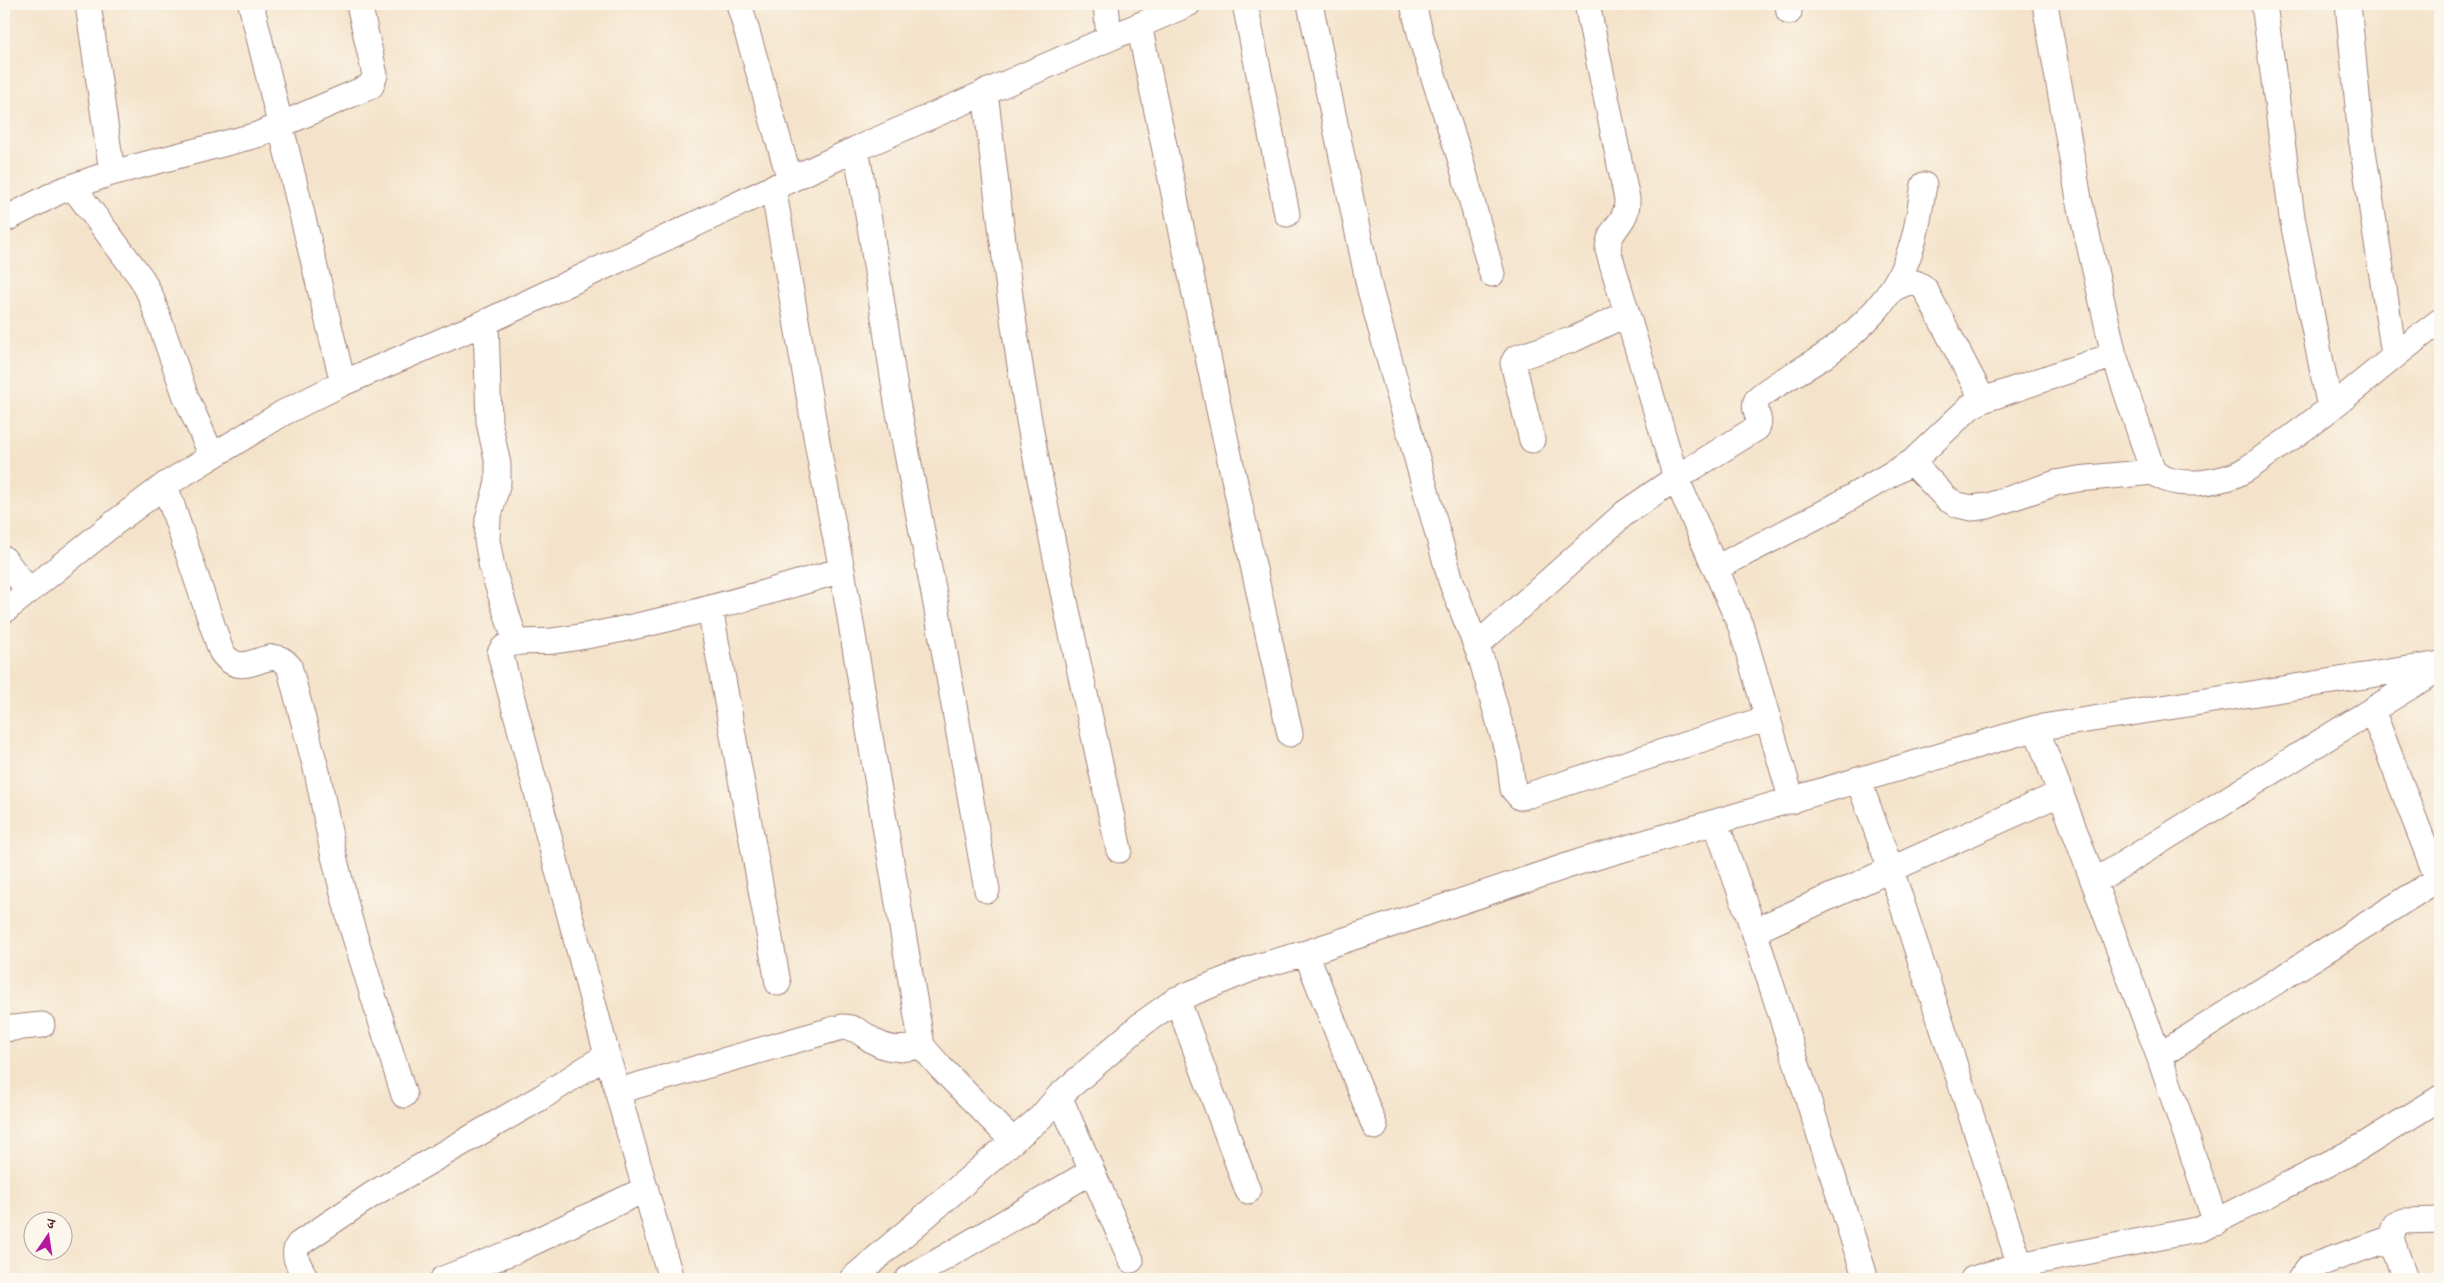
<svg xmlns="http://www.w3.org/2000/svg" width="2444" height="1283" font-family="'IM FELL Double Pica','Noto Serif Devanagari',serif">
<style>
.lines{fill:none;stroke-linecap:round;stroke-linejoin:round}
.minor-casing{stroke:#9f817a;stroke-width:27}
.minor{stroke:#fff;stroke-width:25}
</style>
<rect width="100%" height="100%" fill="#fbf7ec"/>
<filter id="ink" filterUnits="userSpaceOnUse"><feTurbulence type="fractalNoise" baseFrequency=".02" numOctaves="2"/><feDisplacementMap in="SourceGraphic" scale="10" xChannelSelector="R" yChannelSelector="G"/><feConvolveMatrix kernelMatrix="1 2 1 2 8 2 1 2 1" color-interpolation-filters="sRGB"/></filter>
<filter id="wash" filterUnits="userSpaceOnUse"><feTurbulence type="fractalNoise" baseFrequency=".0096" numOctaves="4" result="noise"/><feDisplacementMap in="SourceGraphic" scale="20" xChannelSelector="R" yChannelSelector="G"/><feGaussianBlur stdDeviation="1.12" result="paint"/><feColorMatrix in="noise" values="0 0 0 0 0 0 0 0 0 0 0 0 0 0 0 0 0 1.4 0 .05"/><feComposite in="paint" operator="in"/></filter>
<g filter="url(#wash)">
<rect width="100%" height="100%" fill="#f4e3ca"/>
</g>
<g filter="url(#ink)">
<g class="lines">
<g class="minor-casing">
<path id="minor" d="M88,4L112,173
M251,4L343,383
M739,4L790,180
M1106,4L1109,38
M1245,4L1287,214
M1310,4L1370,290L1451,581L1482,661L1509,757L1513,789L1520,797L1529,795L1768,718
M1413,4L1422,41L1460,158L1492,274
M1587,4L1627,199C1628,225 1609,225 1608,250L1676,478L1741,627L1792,801
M1788,4L1789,12
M2045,4L2079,199L2114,355
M2264,4L2292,217L2330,408
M2348,4L2361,137L2394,355
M1139,25L1218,405L1290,734
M985,92C999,207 1011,323 1032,437C1058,576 1089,713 1119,850
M856,149L870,226L897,402L935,599L987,890
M73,187L142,279L151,297L186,397L212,456
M773,187L820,459L842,570L922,1046L941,1068L1013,1141
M4,220L60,191L108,174L257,135L371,86L375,75L359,4
M1891,290C1905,283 1913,277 1925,289L1983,400
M486,322L489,422L498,464V482L488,519L487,540L492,568L516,643
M1532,440L1513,363L1516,358L1574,339L1626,314
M1912,462L1947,499L1958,505L1972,508L1988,506L2056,483L2078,479L2153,472
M165,485L221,651C244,686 268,640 289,666L318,776L333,852L350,921L404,1095
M4,559L29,591
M1716,568L1829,510L1912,462L1971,406L1983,400L2114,355L2153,472C2173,487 2203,484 2226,478C2243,474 2258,461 2272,451C2331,412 2383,363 2440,321
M710,608L778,983
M4,611L113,524L165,485L283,413L343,383L486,322L856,149L1188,4
M1476,646L1625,513L1676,478L1757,428C1763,418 1751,410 1757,399C1776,382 1802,371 1824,356C1863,328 1897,294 1911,248C1918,228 1920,206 1924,185
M2372,710L2440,885
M2036,728L2159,1056L2216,1223
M1858,779L1891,870L2020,1265
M1716,823L1754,931L1866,1279
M2094,882L2440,668
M1754,931L2061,793
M1306,953L1375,1127
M1177,999L1248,1191
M4,1029L42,1025
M2159,1056L2438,879
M618,1091L842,1027C857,1027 863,1035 875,1042C891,1051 905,1049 922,1046
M1059,1096L1131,1260
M306,1279C301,1268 290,1255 299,1244L373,1194L542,1097L607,1055
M443,1279L517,1250L646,1189
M671,1279L607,1055L500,653C507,637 538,643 553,641C651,628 747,598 842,570
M852,1279L1041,1117L1059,1096L1142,1024L1177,999L1256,967L1306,953L1579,862L2036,728L2440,664
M908,1279L1092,1171
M1973,1279L2020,1265L2201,1229L2361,1147L2440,1098
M2300,1279L2308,1268L2391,1238
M2405,1279L2391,1238L2395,1225L2404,1221L2440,1220"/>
</g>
<use href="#minor" class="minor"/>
</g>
</g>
<rect width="2444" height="1283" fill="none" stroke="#fbf7ec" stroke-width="20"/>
<g transform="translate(48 1236) rotate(13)"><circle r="24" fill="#fbf7ec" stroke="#b4a19f"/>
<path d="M0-4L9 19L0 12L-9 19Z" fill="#b5179e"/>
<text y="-8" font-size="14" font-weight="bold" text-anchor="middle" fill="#4a1f2b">उ</text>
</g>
</svg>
